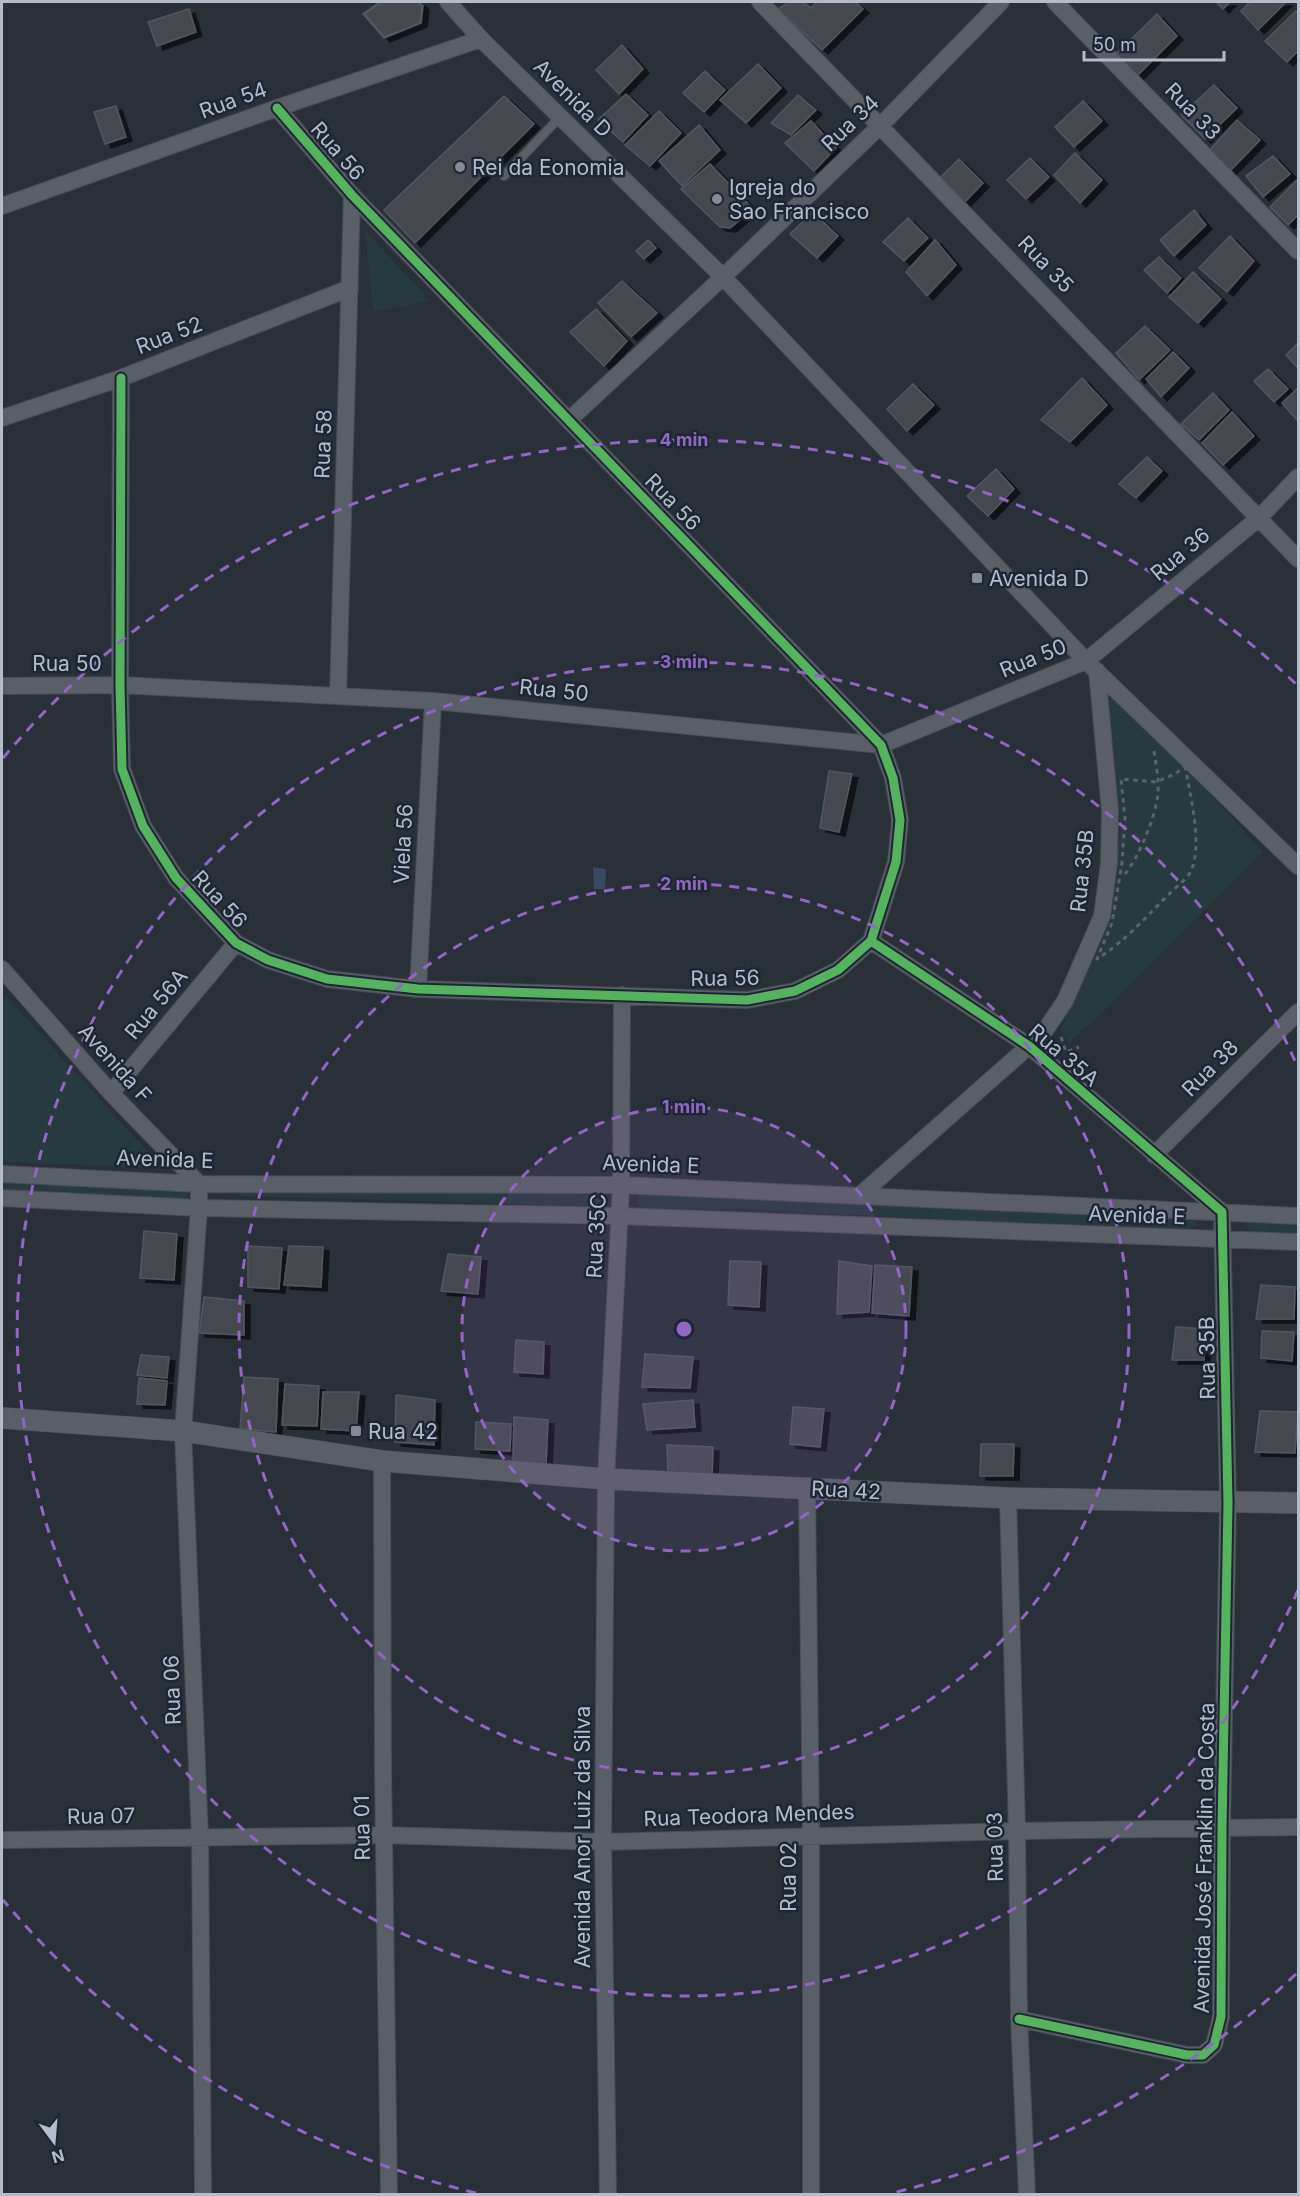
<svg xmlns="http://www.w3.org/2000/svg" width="1300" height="2196" font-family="Inter,sans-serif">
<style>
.green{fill:#273a3e}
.water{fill:#384963}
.building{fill:#444950;stroke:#52575f;stroke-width:1.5;filter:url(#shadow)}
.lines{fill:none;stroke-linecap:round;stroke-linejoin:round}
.service-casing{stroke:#484c53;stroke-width:10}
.minor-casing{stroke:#484c53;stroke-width:18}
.tertiary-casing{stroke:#484c53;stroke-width:22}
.path{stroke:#5d636a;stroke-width:3;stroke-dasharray:4.5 4.5;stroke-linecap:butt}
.service{stroke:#5a5e66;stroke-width:8}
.minor{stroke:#5a5e66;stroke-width:16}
.tertiary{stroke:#5a5e66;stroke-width:21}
.cycleway-casing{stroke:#1d2633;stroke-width:13}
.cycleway{stroke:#56b35d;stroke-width:9}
.ring{fill:none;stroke:#9266c3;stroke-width:3;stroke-dasharray:10 8}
.poi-dot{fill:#848b96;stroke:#1d2633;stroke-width:2}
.labels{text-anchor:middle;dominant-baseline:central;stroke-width:5;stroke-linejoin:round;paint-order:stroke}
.street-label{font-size:21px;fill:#b4bcc9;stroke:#1d2633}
.poi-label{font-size:21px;fill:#b4bcc9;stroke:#1d2633;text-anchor:start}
.centre{fill:#9266c3;stroke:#1d2633;stroke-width:3}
.ring-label{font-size:18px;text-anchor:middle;font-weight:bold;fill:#9266c3;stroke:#1d2633;stroke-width:5;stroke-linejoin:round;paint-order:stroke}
</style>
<defs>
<filter id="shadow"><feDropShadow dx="6" dy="4" stdDeviation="0" flood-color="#0009"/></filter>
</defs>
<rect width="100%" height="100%" fill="#2a3038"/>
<path class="green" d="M365,230L430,301L373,312Z
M1114,696L1120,698L1263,852L1114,1001L1069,1043L1060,1030L1110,921L1121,824L1104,704L1109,698Z
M2,992L162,1168L2,1162Z
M2,1180L186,1189L188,1197L182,1199L2,1189Z
M237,1191L579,1194L601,1196L603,1198V1204L598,1206L270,1197L241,1196Z
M639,1192L1004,1211L1186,1217L1196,1219L1198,1225L1188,1228L975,1221L749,1209L648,1208L639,1206L637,1200Z
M1252,1221L1298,1223V1233L1257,1232L1250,1230L1246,1226V1224Z"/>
<path class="water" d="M593,867L606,869L605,889H594Z"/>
<path class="building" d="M380,2H419L423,6L421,23L384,38L363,14Z
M381,2H417L422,6L420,23L384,37L365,14Z
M789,2H803L811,8L817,2H855L863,9L822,50L778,9Z
M1216,2H1230L1223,9Z
M1250,2H1286L1258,30L1241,11Z
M189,9L196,32L157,46L148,22Z
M1296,11L1298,14V51L1287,62L1265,41Z
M1157,14L1177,36L1135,78L1115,55Z
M622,45L643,69L619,94L596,70Z
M758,64L781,88L746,123L720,100Z
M705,71L725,90L704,112L683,93Z
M1214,85L1237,108L1205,139L1181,115Z
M626,94L648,115L623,142L598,120Z
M798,95L816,110L791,135L771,123Z
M504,96L534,124L415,243L384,210Z
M1083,101L1102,121L1074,147L1055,127Z
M116,106L126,137L105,144L94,112Z
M659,111L681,133L650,166L625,145Z
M1237,120L1260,140L1228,173L1206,154Z
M811,121L836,148L814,171L785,143Z
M699,125L720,150L682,186L659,161Z
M1075,153L1102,180L1080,203L1054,175Z
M1273,156L1290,174L1263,197L1246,176Z
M1030,158L1049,177L1026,199L1007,180Z
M959,159L983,183L963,204L939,179Z
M710,164L753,209L730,228L720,227L681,189Z
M1298,179V215L1288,225L1270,207Z
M1194,210L1206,225L1174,256L1160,240Z
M813,212L838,236L817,258L790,234Z
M908,218L928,238L904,261L883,242Z
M1230,236L1254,261L1227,292L1199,268Z
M648,240L656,248L644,259L636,251Z
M935,240L956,265L927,296L906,272Z
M1159,257L1181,278L1167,293L1144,270Z
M1193,272L1221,299L1198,323L1169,297Z
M622,281L657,313L631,337L598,303Z
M596,309L627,341L604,366L570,332Z
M1145,326L1170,350L1139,380L1116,353Z
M1298,343V368L1286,355Z
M1173,352L1189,368L1161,397L1146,379Z
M1268,369L1288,389L1274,402L1254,381Z
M1082,378L1107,405L1070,442L1041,420Z
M913,384L934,405L907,431L887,409Z
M1298,388V421L1282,403Z
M1213,393L1229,410L1199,440L1181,424Z
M1232,412L1254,436L1223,465L1202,443Z
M1147,457L1162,471L1136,498L1119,484Z
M996,469L1014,489L988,516L967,496Z
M829,771L852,774L839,832L820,828Z
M144,1231L177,1234L174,1280L140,1278Z
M248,1246L282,1248L279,1289L248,1287Z
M289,1246L323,1247L321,1287L284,1285Z
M448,1254L481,1257L478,1294L441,1291Z
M730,1261L761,1262L759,1307L728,1305Z
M839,1261L872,1266L869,1312L837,1314Z
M875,1265L912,1267L909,1316L872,1313Z
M1261,1285L1295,1287L1294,1319H1256Z
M204,1297L244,1301V1335L199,1333Z
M1176,1327L1206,1329L1204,1360H1172Z
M1262,1331L1294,1332L1292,1361L1261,1358Z
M516,1340L544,1342L543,1374L514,1372Z
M645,1354L693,1357L690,1388L642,1387Z
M141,1355L169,1357L167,1378L137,1375Z
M244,1377L278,1379L276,1432L240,1429Z
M139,1378L167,1381L165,1405L137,1404Z
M285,1384L319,1386L317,1426L282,1425Z
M323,1392H359L356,1431L321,1429Z
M396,1395L435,1400L434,1445L395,1442Z
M693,1400L695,1427L647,1430L643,1404Z
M793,1407L824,1409L820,1447L790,1444Z
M1260,1411L1298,1412L1295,1453L1255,1452Z
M514,1417L548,1420L546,1464L513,1463Z
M476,1422L511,1424L510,1451L475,1449Z
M981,1444H1014L1013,1476H980Z
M667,1445L713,1447L712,1476L668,1474Z"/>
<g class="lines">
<g class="service-casing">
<path id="service" d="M504,176L560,117"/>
</g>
<g class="minor-casing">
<path id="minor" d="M448,2L481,39L723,277L1086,661L1298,866
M760,2L1298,559
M1055,2L1298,251
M2,206L277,108L481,39
M121,378L120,685L122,769L143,826L176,878L236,943L268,960L327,979L418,989L747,1000L795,991L838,970L871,941L896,862L900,820L893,778L881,745L352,195L277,108
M2,418L121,378L350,288
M569,420L723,277L881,125L1001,2
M2,686L120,685L433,701L881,745L1086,661L1259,518L1298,477
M338,695L352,195
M871,941L1029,1046L1222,1212L1228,1503L1222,1828L1221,2017L1214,2045L1203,2055H1187L1019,2019
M2,969L111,1093L199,1184V1208L183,1431L200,1838L203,2194
M418,989L433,701
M111,1093L236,943
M1154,1155L1298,1012
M2,1174L199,1184L621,1185L1298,1216
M859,1196L1029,1046L1046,1029L1065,1001L1102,916L1109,863L1110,811L1097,671
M2,1198L199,1208L620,1216L1298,1242
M382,1461L383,1772L389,2194
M807,1487L811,1836V2194
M1008,1498L1017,1831L1019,2019L1027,2194
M2,1840L384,1835L603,1842L1017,1831L1298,1827
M608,2194L603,1842L606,1479L621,1185L622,995"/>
</g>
<g class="tertiary-casing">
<path id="tertiary" d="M2,1418L183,1431L382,1461L606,1479L1008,1498L1298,1503"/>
</g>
<path class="path" d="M1185,766C1190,795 1203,843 1191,871C1186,880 1175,888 1169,894C1146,917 1124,942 1097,959L1112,923L1122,863L1125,818L1121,779L1156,782L1175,774Z
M1125,874C1139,857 1156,816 1158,793C1159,779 1156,765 1154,751
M1061,1037L1066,1052L1079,1047"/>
<use href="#service" class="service"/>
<use href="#minor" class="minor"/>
<use href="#tertiary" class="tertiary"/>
<g class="cycleway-casing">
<path id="cycleway" d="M121,378L120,685L122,769L143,826L176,878L236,943L268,960L327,979L418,989L747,1000L795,991L838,970L871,941L896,862L900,820L893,778L881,745L352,195L277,108
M871,941L1029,1046L1222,1212L1228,1503L1222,1828L1221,2017L1214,2045L1203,2055H1187L1019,2019"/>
</g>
<use href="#cycleway" class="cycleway"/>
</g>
<circle cx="684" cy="1329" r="222" fill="#9266c3" fill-opacity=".12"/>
<g class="ring">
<circle cx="684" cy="1329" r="222"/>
<circle cx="684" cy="1329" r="445"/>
<path d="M1298 1590A667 667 0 1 1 1298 1068"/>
<path d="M1296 1974A889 889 0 0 1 892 2193M476 2193A889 889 0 0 1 3 1900M3 758A889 889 0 0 1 1296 684"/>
</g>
<g class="poi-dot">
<circle cx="460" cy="167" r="6"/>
<circle cx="717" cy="199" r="6"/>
<rect x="971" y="572" width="12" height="12" rx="3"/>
<rect x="350" y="1425" width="12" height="12" rx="3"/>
</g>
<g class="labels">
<g class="street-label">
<text transform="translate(573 98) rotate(45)">Avenida D</text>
<text transform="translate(233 100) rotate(-20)">Rua 54</text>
<text transform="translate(1193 111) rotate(46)">Rua 33</text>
<text transform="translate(850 123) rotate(-44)">Rua 34</text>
<text transform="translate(338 151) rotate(49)">Rua 56</text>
<text transform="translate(1046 264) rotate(46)">Rua 35</text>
<text transform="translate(169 335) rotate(-21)">Rua 52</text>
<text transform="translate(323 444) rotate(-88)">Rua 58</text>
<text transform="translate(673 502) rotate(46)">Rua 56</text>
<text transform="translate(1180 554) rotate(-40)">Rua 36</text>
<text transform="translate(1033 658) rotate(-22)">Rua 50</text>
<text x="67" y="663">Rua 50</text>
<text transform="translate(554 690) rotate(6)">Rua 50</text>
<text transform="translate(403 844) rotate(-87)">Viela 56</text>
<text transform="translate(1082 871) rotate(-84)">Rua 35B</text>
<text transform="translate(220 899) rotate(47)">Rua 56</text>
<text transform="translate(725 978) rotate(-1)">Rua 56</text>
<text transform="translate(156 1004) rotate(-50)">Rua 56A</text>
<text transform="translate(1064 1055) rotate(40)">Rua 35A</text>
<text transform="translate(115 1063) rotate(48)">Avenida F</text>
<text transform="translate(1210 1068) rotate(-45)">Rua 38</text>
<text transform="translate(165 1159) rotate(2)">Avenida E</text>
<text transform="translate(651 1164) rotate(2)">Avenida E</text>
<text transform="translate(1137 1215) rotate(2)">Avenida E</text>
<text transform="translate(596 1236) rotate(-87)">Rua 35C</text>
<text transform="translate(1207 1358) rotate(-91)">Rua 35B</text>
<text transform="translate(846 1490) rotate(3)">Rua 42</text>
<text transform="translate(172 1690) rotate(-92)">Rua 06</text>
<text transform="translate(749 1815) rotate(-2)">Rua Teodora Mendes</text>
<text transform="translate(101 1816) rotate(-1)">Rua 07</text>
<text transform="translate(362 1828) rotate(-91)">Rua 01</text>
<text transform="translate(582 1837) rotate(-90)">Avenida Anor Luiz da Silva</text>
<text transform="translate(995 1847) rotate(-91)">Rua 03</text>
<text transform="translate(1204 1858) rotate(-89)">Avenida José Franklin da Costa</text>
<text transform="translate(788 1877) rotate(-90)">Rua 02</text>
</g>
<g class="poi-label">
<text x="472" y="167">Rei da Eonomia</text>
<text x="729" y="187">Igreja do<tspan x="729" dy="24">Sao Francisco</tspan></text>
<text x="989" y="578">Avenida D</text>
<text x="368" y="1431">Rua 42</text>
</g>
</g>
<circle cx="684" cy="1329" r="9" class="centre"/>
<g class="ring-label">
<text x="684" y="446">4 min</text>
<text x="684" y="668">3 min</text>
<text x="684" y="890">2 min</text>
<text x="684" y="1113">1 min</text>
</g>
<rect width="1300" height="2196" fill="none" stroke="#b4bcc9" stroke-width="6"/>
<g transform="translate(54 2142) rotate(164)" stroke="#1d2633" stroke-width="4.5" paint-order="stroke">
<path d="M0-4.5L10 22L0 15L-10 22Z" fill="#b4bcc9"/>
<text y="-9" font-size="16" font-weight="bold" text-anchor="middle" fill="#b4bcc9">N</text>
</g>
<path d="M1084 51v9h140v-9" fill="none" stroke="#b4bcc9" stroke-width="3"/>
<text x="1093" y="51" font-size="18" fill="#b4bcc9" stroke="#1d2633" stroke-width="4.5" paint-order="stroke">50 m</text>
</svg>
